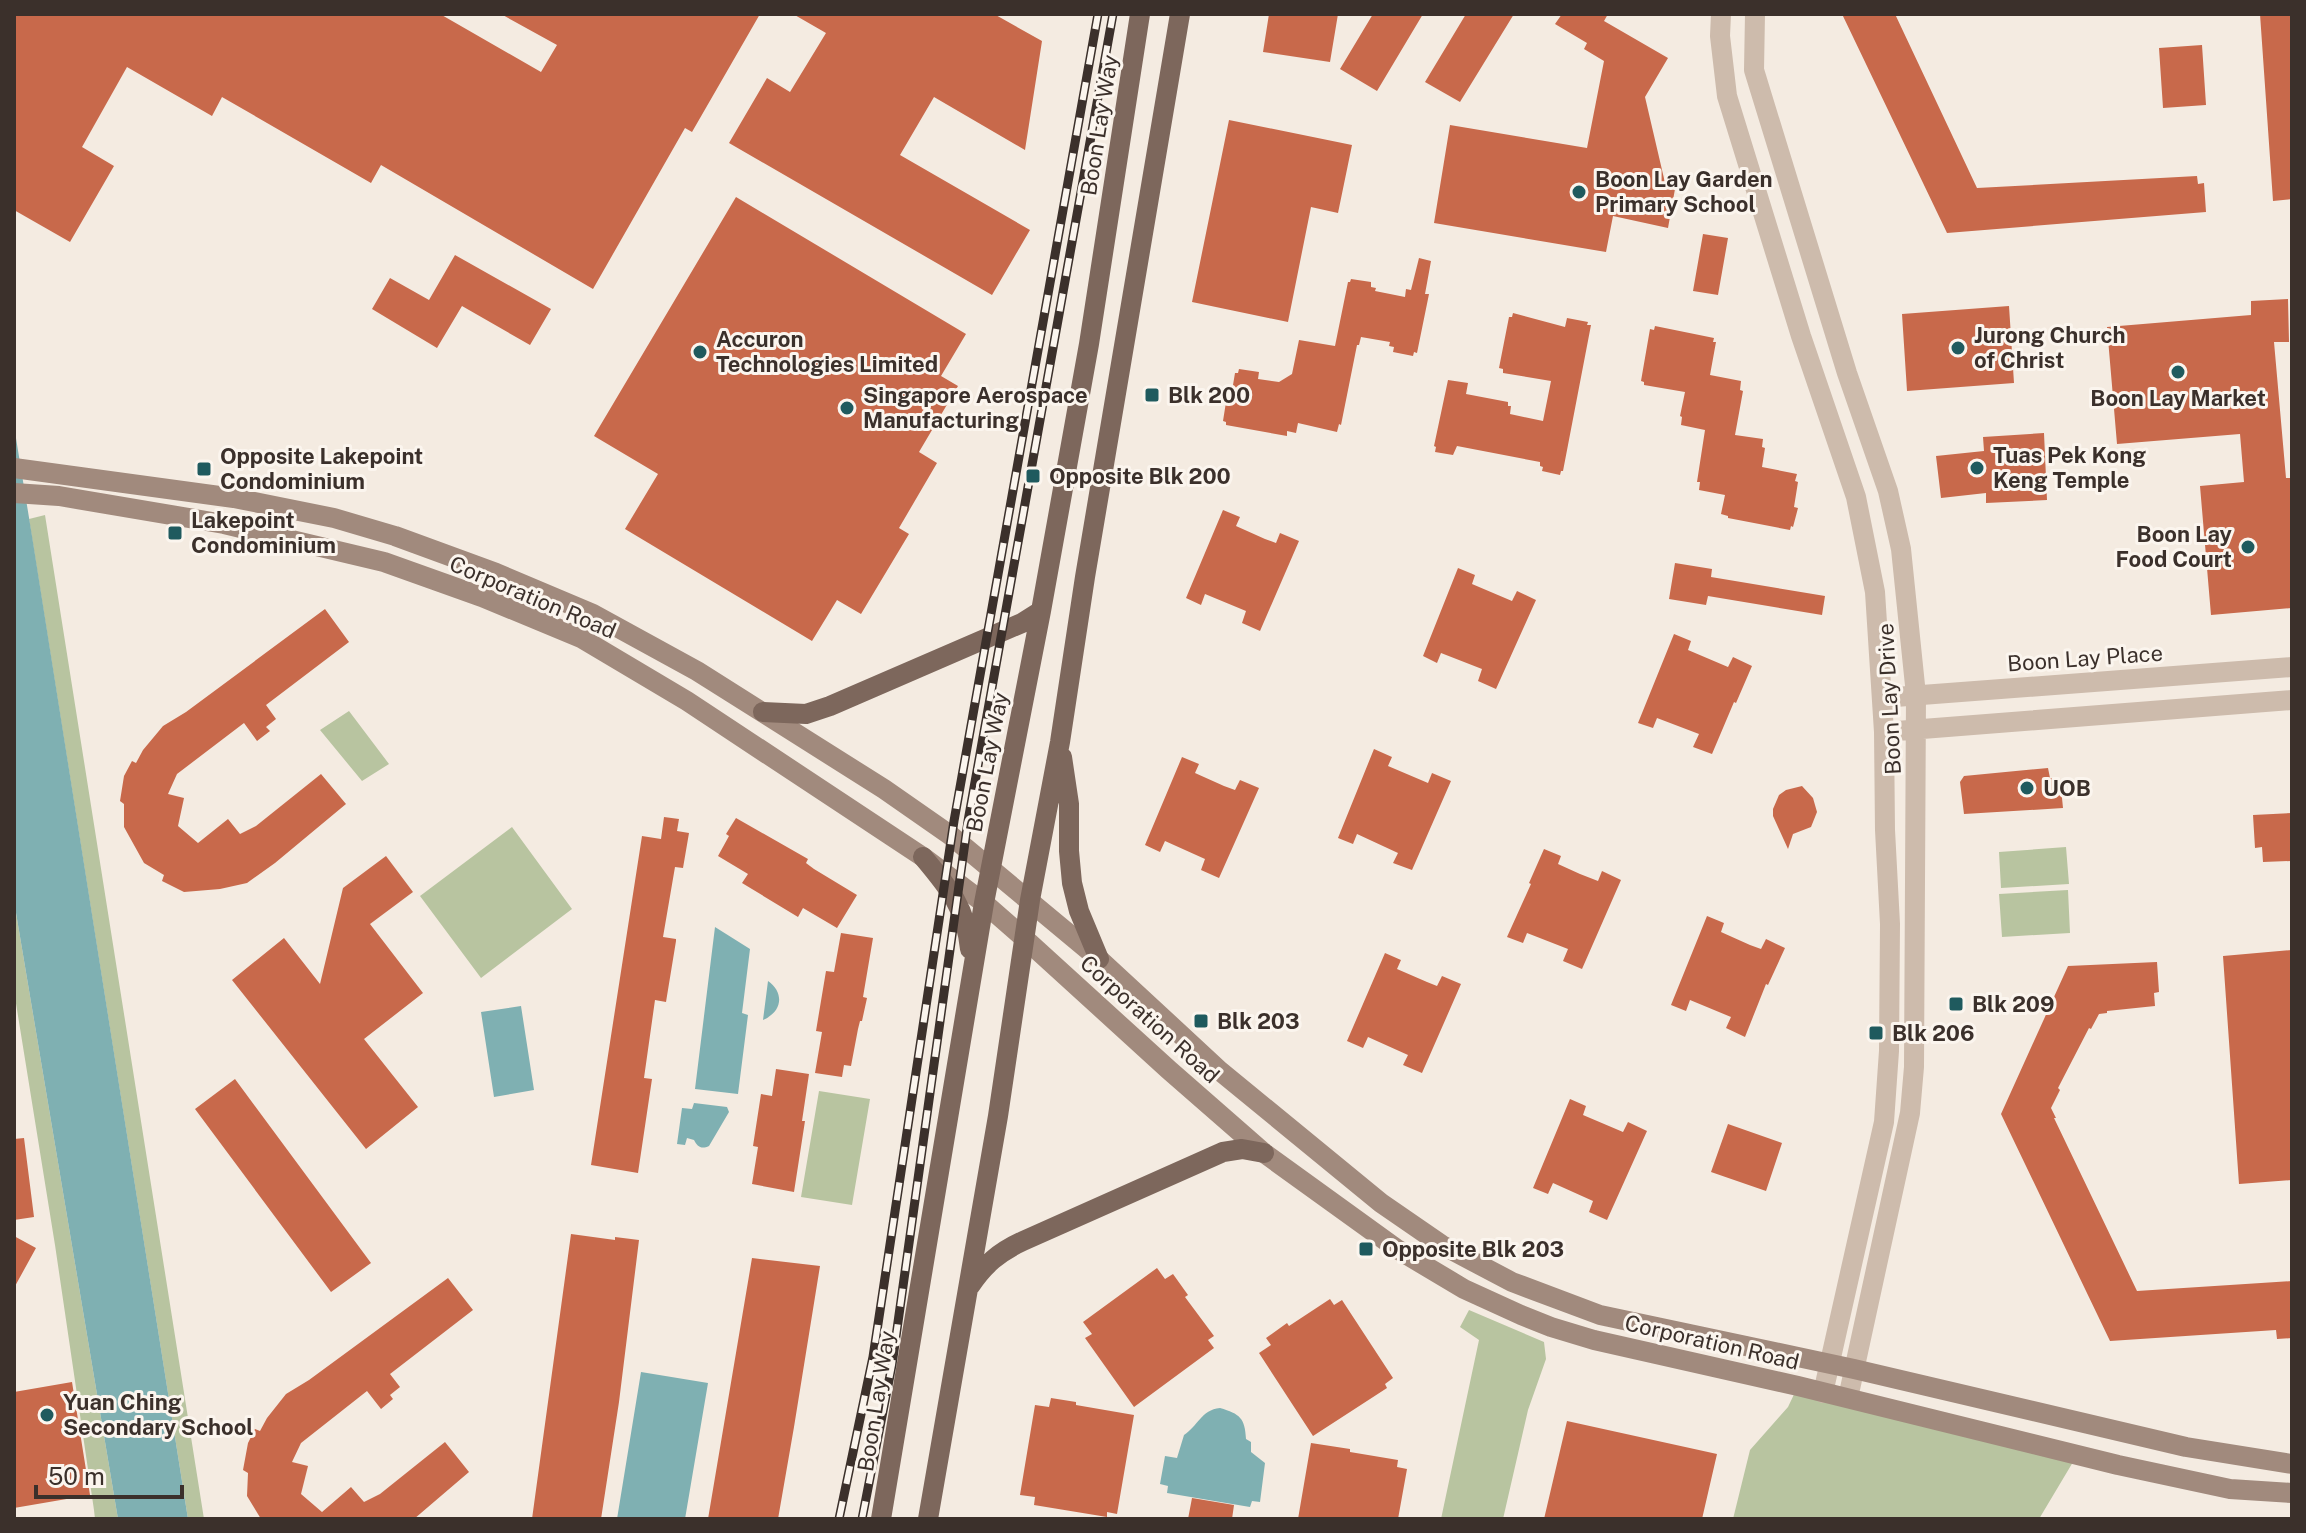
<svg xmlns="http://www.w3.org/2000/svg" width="2306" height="1533" font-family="'Public Sans',sans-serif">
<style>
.green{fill:#b8c4a0}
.water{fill:#7fb0b2}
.building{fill:#c8694b}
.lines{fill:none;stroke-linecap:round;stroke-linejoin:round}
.tertiary{stroke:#cdbbac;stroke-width:20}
.secondary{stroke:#a18a7d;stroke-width:20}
.primary{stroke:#7d675c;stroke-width:20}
.rail-casing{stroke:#3b302b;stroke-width:9}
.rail{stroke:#fbf5ee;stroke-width:6;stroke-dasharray:18;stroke-linecap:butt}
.poi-dot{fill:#1f5a5e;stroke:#fbf5ee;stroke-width:3}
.labels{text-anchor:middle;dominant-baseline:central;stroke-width:6;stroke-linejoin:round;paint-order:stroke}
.street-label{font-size:22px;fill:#3b302b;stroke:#fbf5ee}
.poi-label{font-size:22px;font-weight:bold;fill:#3b302b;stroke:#fbf5ee;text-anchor:start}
</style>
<rect width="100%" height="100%" fill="#f4ebe1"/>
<path class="green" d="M45,515L204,1519H188L29,519Z
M349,711L389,764L362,781L320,730Z
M512,827L572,909L481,978L420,896Z
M2066,847L2069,884L2001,888L1999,852Z
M2068,890L2070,933L2002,937L1999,894Z
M14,901L118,1519H95L94,1510L55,1245L14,991Z
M819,1091L870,1099L852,1205L801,1197Z
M1469,1310L1544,1342L1546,1359L1528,1410L1503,1519H1441L1479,1340L1460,1327Z
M1798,1386L2076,1457L2039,1519H1733L1750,1450L1788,1407Z"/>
<path class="water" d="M14,426L32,536L188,1519H118L14,901Z
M715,927L750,949L742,1013L748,1015L738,1094L695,1089Z
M768,981C785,993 782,1012 763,1020Z
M521,1006L534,1090L494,1097L481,1012Z
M694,1103L727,1107L729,1112L709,1146C701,1150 697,1146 694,1140L687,1138L685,1145L677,1144L682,1108L692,1109Z
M641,1372L708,1383L685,1519H617Z
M1220,1408C1240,1414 1245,1418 1246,1439L1251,1442V1452L1265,1463L1260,1502L1252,1501L1250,1507L1167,1493L1168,1486L1160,1484L1165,1456L1177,1458L1184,1435C1198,1426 1201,1410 1220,1408Z"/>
<path class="building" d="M14,14H440L541,72L557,45L501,14H760L692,132L685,128L593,289L381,165L371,183L222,97L212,116L127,67L82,147L114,166L70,242L14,210Z
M793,14H994L1042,41L1025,150L934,97L900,155L1030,230L992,295L729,143L767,78L790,92L826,33Z
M1269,14H1338L1330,62L1263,52Z
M1373,14H1423L1377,91L1340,69Z
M1466,14H1514L1460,102L1425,82Z
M1562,14H1608L1604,21L1668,58L1645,97L1666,187L1675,189L1668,228L1613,216L1606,252L1434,223L1450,125L1587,148L1604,61L1584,49L1587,43L1555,24Z
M1842,14H1895L1977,188L2197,176L2198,184L2204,183L2206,212L1947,233Z
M2260,14H2292V199L2273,201Z
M2202,45L2206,105L2163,108L2159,48Z
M1229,120L1352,145L1338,213L1311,207L1288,322L1192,302Z
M736,197L966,334L941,376L958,386L919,452L937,463L899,528L909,534L861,614L837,600L812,641L625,529L658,474L594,436Z
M1703,234L1728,238L1718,295L1693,291Z
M455,255L551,309L530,345L462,306L437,348L372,309L390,278L429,300Z
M1419,258L1431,261L1425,294H1429L1417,353L1414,352L1413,356L1393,352L1394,347L1389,346L1390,342L1361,337L1359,345H1357L1341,425L1339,424L1337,432L1298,423L1296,433L1287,431V436L1226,425V422L1223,421L1226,402L1230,403L1235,373H1238L1239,369L1259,372L1258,379L1279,382L1292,374L1299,340L1335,346L1348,282H1350L1351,279L1371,282V287L1376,288L1375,291L1405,297L1406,289L1411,290Z
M2288,299L2289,342H2274L2286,478H2292V608L2211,615L2200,486L2244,482L2240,434L2117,444L2107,327L2251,315V301Z
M2009,306L2014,383L1907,391L1902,314Z
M1513,313L1565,327L1567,318L1588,322L1587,325H1591L1563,471H1561L1560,475L1542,471L1543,467L1540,466V462L1457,446L1453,455L1435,452L1436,447L1434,446L1448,380L1468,383L1466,394L1508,402V406H1511L1510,414L1543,421L1551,381L1503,373V369L1499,368L1509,317H1512Z
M1655,326L1714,338L1713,342H1716L1710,375L1741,381L1740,390L1743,391L1735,435L1763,439L1762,447L1765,448L1762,467L1797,474L1795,481L1798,482L1794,507L1798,508L1793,527L1791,526L1790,530L1728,518V516L1721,514L1725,495L1699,490L1700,482H1697L1705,430L1681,425L1682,417L1680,416L1685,392L1644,385V382L1641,381L1650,329L1654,330Z
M2044,433L2047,500L1986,503V493L1941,498L1936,456L1984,451L1983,437Z
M1223,510L1240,517L1236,526L1265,539L1276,543L1280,533L1299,541L1260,631L1242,623L1246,611L1205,594L1201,605L1186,598Z
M1675,563L1712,569L1711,577L1825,596L1822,615L1708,596L1706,605L1669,599Z
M1458,568L1475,575L1472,584L1512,601L1517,591L1536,600L1496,689L1478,681L1482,669L1441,653L1437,663L1423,656Z
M325,609L349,642L266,705L276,719L266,727L270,731L257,741L244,723L177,774L168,794L184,798L178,826L198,843L228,819L240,834L256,826L321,774L346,804L275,863L247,883L220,889L184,892L162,881L164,875L144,863L124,827V804L120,801L124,776L132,761L136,763L143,750L163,726L186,712Z
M1674,634L1691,641L1688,650L1728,667L1733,657L1752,666L1736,703L1734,702L1712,754L1693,747L1699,734L1657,718L1653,728L1638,723Z
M1374,749L1392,757L1388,766L1428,783L1432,773L1451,781L1412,870L1393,863L1398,853L1357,834L1353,844L1338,838Z
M1182,757L1199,764L1195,773L1224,786L1235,790L1240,780L1259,788L1219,878L1201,870L1205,859L1165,841L1160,852L1145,845Z
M2048,768L2050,778H2060L2063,808L1964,814L1960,782L1964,776Z
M1802,786L1813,798L1817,812L1811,827L1793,834L1788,849L1773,816V809L1779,795L1786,790Z
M2292,813L2291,861L2263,862L2262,847L2255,848L2253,815Z
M664,817L679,819L677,831L689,833L683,868L675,867L663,937L676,939V941L666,1002L655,1000L644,1078L652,1079L638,1173L591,1165L642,836L661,839Z
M736,818L808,859L806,863L814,869L857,895L837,928L803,908L798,917L742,883L748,874L718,856L729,836L726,834Z
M1544,849L1561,856L1558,864L1580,874L1598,881L1602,871L1621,880L1582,969L1563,961L1568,949L1527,933L1523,943L1507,937L1531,884L1529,883Z
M386,856L413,892L370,924L423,993L364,1039L418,1107L366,1149L232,980L284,938L320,984L343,888Z
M1707,916L1724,923L1721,932L1750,945L1761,949L1766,939L1785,948L1768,985L1766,984L1745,1037L1726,1028L1731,1017L1690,1000L1686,1011L1671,1005Z
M841,933L873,938L863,997L867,998L862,1021H860L858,1029L851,1066L844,1065L842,1077L815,1073L822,1032L816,1031L826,971L834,972Z
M2292,950V1180L2239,1184L2223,956Z
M1385,953L1401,960L1397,969L1427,982L1437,986L1442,976L1461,984L1422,1073L1403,1065L1408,1055L1368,1037L1363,1048L1347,1041Z
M2157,962L2159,992L2154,993L2155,1006L2107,1011V1013L2099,1014L2091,1029L2089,1028L2058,1088L2060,1090L2051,1108L2056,1118H2054L2137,1291L2292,1281V1338L2277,1339L2276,1330L2110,1341L2001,1114L2068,966Z
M776,1069L809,1074L802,1121H805L794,1192L752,1184L758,1147L753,1146L761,1094L772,1096Z
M235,1079L371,1263L331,1292L195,1109Z
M1570,1099L1586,1106L1583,1115L1623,1132L1628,1122L1647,1131L1607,1220L1589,1212L1593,1201L1553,1183L1548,1194L1533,1188Z
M1728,1124L1782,1143L1766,1191L1711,1172Z
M24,1138L34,1217L14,1220V1139Z
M571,1234L615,1240V1237L639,1240L619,1402L601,1519H532Z
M14,1236L36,1248L14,1288Z
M752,1258L820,1266L794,1427L778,1519H708Z
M1157,1268L1165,1279L1173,1274L1188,1295L1185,1297L1214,1336L1208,1340L1214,1348L1134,1407L1085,1338L1092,1334L1083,1322Z
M448,1278L473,1310L390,1374L400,1387L390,1395L393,1399L381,1409L367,1391L301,1443L292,1462L308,1466L301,1494L322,1512L351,1487L364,1502L380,1494L445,1442L469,1472L414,1519H261L247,1496L248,1473L243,1470L248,1443L255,1429L260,1431L267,1418L286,1394L309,1380Z
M1330,1299L1334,1305L1342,1300L1393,1378L1385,1384L1387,1388L1313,1436L1259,1353L1271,1345L1266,1338L1287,1323L1289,1326Z
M72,1382L90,1495L14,1508V1392Z
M1051,1398L1076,1402V1405L1134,1415L1117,1514L1107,1512V1517L1034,1505L1035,1497L1020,1495L1035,1405L1049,1407Z
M1567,1421L1717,1454L1702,1519H1544Z
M1311,1443L1350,1449V1452L1398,1460L1397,1467L1407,1469L1398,1519H1298Z
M1192,1498L1234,1505L1232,1519H1188Z"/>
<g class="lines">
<path class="tertiary" d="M1721,14L1720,36L1727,96L1801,336L1856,497L1875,592L1884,732L1885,830L1890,924L1889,1051L1884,1122L1823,1393
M1755,14L1754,70L1847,373L1888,491L1901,549L1916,695L1914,1067L1910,1113L1848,1398
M1882,698L2292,667
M1884,732L2292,700"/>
<path class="secondary" d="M14,468L234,498L334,518L395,536L496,573L593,614L697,671L884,789L950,835L1099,959L1220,1071L1381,1203L1442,1245L1512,1282L1600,1315L1854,1369L2186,1447L2292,1464
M14,493L59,496L224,524L384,562L482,597L581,638L687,701L923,857L984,903L1024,938L1169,1070L1264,1153L1397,1249L1464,1289L1521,1315L1551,1327L1594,1340L1798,1386L2118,1465L2230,1489L2292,1493"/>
<path class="primary" d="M763,712L806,714L830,706L1022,623L1041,611
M1062,757L1069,804V851L1072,883L1079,911L1099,959
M923,857C949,888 966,908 970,949
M970,1286C984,1265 999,1252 1023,1241L1223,1152L1242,1149L1264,1153
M881,1519L984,903L1041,611L1089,344L1140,14
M928,1519L998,1116L1030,900L1060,742L1085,577L1180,14"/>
<g class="rail-casing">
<path id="rail" d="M839,1519L873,1357L954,821L1098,14
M862,1519L892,1365L968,821L1113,14"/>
</g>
<use href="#rail" class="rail"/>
</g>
<g class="poi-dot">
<circle cx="1579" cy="192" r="8"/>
<circle cx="1958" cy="348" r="8"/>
<circle cx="700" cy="352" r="8"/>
<circle cx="2178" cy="372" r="8"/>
<rect x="1144" y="387" width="16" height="16" rx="4"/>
<circle cx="847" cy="408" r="8"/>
<circle cx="1977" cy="468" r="8"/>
<rect x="196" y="461" width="16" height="16" rx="4"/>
<rect x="1025" y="468" width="16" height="16" rx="4"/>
<rect x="167" y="525" width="16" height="16" rx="4"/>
<circle cx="2248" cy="547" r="8"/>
<circle cx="2027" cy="788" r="8"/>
<rect x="1948" y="996" width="16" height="16" rx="4"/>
<rect x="1193" y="1013" width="16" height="16" rx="4"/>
<rect x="1868" y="1025" width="16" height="16" rx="4"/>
<rect x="1358" y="1241" width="16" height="16" rx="4"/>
<circle cx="47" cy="1415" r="8"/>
</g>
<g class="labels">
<g class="street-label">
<text transform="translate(1099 125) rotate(-81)">Boon Lay Way</text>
<text transform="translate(533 597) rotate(23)">Corporation Road</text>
<text transform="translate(2085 658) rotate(-4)">Boon Lay Place</text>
<text transform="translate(1889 699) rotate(-93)">Boon Lay Drive</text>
<text transform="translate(987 762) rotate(-79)">Boon Lay Way</text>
<text transform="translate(1150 1019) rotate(42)">Corporation Road</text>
<text transform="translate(1712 1342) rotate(13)">Corporation Road</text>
<text transform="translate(876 1401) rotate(-81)">Boon Lay Way</text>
</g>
<g class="poi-label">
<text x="1595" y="179">Boon Lay Garden<tspan x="1595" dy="25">Primary School</tspan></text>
<text x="1974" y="335">Jurong Church<tspan x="1974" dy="25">of Christ</tspan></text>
<text x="716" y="339">Accuron<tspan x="716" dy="25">Technologies Limited</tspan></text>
<text x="863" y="395">Singapore Aerospace<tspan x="863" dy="25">Manufacturing</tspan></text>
<text x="1168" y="395">Blk 200</text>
<text x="2178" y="398" text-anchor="middle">Boon Lay Market</text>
<text x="1993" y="455">Tuas Pek Kong<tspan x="1993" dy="25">Keng Temple</tspan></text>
<text x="220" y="456">Opposite Lakepoint<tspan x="220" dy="25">Condominium</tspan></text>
<text x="1049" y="476">Opposite Blk 200</text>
<text x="191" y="520">Lakepoint<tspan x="191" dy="25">Condominium</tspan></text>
<text x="2232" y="534" text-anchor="end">Boon Lay<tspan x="2232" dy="25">Food Court</tspan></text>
<text x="2043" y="788">UOB</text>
<text x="1972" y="1004">Blk 209</text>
<text x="1217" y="1021">Blk 203</text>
<text x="1892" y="1033">Blk 206</text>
<text x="1382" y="1249">Opposite Blk 203</text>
<text x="63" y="1402">Yuan Ching<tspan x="63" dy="25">Secondary School</tspan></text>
</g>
</g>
<rect width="2306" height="1533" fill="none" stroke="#3b302b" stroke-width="32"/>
<path d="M36 1485v12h146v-12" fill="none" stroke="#3b302b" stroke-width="4"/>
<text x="48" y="1485" font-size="24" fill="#3b302b" stroke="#fbf5ee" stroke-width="6" paint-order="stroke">50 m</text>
</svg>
